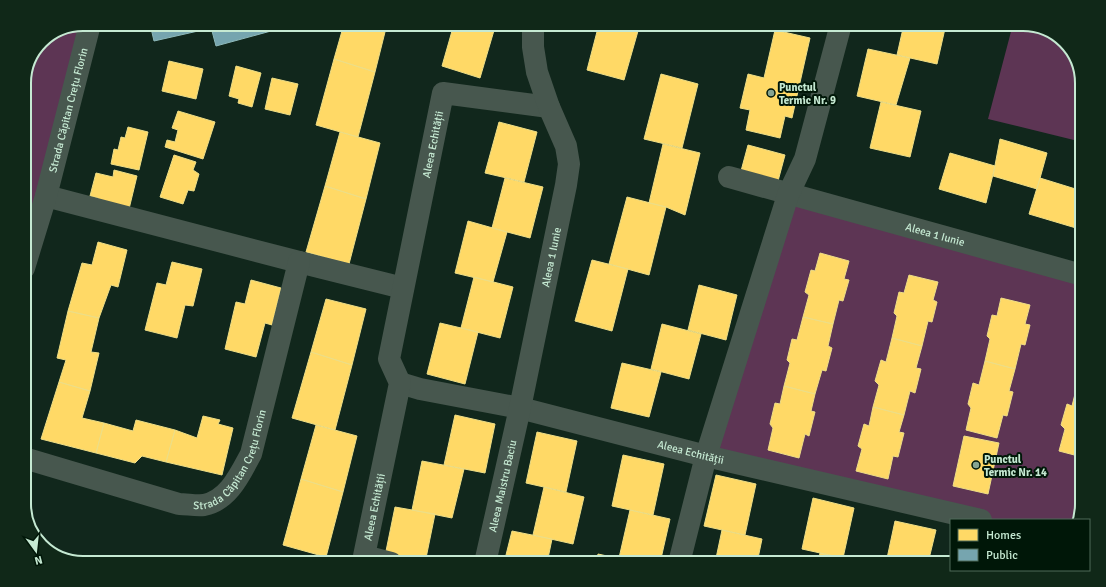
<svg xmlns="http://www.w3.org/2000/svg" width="1106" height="587" font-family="Signika,sans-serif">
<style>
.green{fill:#5d3554}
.homes{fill:#ffd966;stroke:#eede86}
.public{fill:#76a5af;stroke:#8eb9ba}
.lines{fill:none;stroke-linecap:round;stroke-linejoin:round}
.minor{stroke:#47574e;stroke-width:22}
.poi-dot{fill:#86a592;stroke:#001708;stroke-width:1.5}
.labels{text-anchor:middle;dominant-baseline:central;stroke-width:4;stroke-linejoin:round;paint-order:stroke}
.poi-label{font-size:11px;font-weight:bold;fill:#c5e9d2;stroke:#001708;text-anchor:start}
.street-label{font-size:11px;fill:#c5e9d2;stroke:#001708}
.rim{fill:none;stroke:#c5e9d2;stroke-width:2}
</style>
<rect width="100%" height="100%" fill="#11271c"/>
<path class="green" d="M84,24L24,268V80L42,41Z
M1013,24H1022L1049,30L1072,51L1082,80V142L988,119Z
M788,195L1082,274V503L1078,520H981L706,456Z"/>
<path class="homes" d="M344,24H387L375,72L334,59Z
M454,24H483L495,27L480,78L442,66Z
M599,24H640L624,80L587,70Z
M904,24H946L937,64L897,55Z
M775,30L810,38L792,118L785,116L780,138L746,130L750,110L740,108L748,74L764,78Z
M868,49L910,58L896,105L857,96Z
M334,59L375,72L358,137L316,125Z
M169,61L203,69L196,99L162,91Z
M236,66L261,73L252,107L238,103L239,99L229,96Z
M661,74L698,84L682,148L644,139Z
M272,78L298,84L290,115L265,109Z
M881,102L921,111L910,157L870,148Z
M178,111L215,122L203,159L165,147L167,140L175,142L178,130L172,128Z
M499,122L537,132L524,182L485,173Z
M128,127L148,132L139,170L111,164L114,149L118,150L121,137L125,138Z
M340,132L380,143L366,199L325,186Z
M1000,139L1047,153L1037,189L993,176Z
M663,144L700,153L685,215L666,207L649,203Z
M748,145L785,155L778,181L741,171Z
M950,153L995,166L986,203L939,189Z
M174,155L196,162L193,170L199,174L194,191L188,190L183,204L160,197Z
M114,170L137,176L129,209L98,201V198L90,196L96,173L113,177Z
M505,178L543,187L530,238L492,228Z
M1040,178L1082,191V209L1076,228L1029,214Z
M325,186L366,199L349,264L306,252Z
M627,197L666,207L649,275L609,264Z
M468,221L507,232L493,282L455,273Z
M98,242L127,250L118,287L111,285L99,318L68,311L82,263L92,265Z
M820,253L849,261L844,279L849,280L843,301L839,300L833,324L803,317L809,295L805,292L811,270L815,271Z
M592,260L628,269L612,331L575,321Z
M172,262L202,269L193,306L185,305L177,338L145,330L157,283L166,285Z
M909,275L938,282L933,300L937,302L932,322L928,321L922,346L892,338L897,316L894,313L899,292L904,293Z
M474,277L513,287L500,338L461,328Z
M251,280L281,288L272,325L265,323L256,357L225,349L236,302L245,304Z
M699,285L737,295L726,340L688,330Z
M1001,298L1030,305L1025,324L1030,325L1025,345L1021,344L1015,369L985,361L990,339L987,336L992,315L997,316Z
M326,299L366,309L352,365L311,352Z
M68,311L99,318L91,352L99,353L90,391L59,382L66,360L57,358Z
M803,317L833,324L828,346L832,348L826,371L822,370L815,394L784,386L790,363L787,360L792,339L797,340Z
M440,323L478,332L465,384L427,374Z
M662,324L701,334L689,379L651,369Z
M892,338L922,346L916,368L921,369L915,393L910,391L904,415L873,407L879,385L875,381L881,360L886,362Z
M311,352L352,365L335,430L292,418Z
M985,361L1015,369L1009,391L1013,392L1007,416L1003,415L997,438L966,430L971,408L968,404L973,383L979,385Z
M622,363L661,372L649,417L611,408Z
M1082,365V383L1078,382Z
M59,382L90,391L82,418L104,423L96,453L41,439Z
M1078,382L1082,383V457L1059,451L1065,429L1061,425L1067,404L1072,406Z
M784,386L815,394L811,411L815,412L809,436L805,434L799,458L768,450L773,428L770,424L775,403L780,404Z
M873,407L904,415L899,432L904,433L898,457L893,456L888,479L856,471L862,449L858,446L864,424L869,426Z
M455,415L495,424L485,473L444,465Z
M203,416L220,420L218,424L233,428L222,475L166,462L175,430L197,438Z
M136,420L175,430L166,462L142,456L135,463L96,453L104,423L133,431Z
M316,425L357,436L343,492L301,479Z
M537,432L577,441L566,492L526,483Z
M964,436L999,443L988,494L953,486Z
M623,455L664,464L653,515L612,506Z
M422,461L464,469L452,518L412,510Z
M716,475L756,484L745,535L704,526Z
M301,479L343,492L326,557L283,545Z
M544,487L584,497L573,544L533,535Z
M813,498L854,508L843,558L802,549Z
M395,507L435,514L425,563L385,556Z
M630,510L670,519L660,563H643L619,558Z
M895,521L936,530L928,563H886Z
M722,530L762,539L757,563H715Z
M512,531L552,539L547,563H504Z
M820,553L860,562V563H818Z
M598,554L639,563H596Z"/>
<path class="public" d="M150,24H229L154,41Z
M238,24H269L271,31L216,46L212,31Z"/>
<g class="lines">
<g class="minor">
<path id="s1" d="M729,177L1082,275"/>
<path d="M46,196L299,262L403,288"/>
<path id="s2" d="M24,268L46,196L90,24"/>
<path id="s3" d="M400,383L420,389L520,408L706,456L981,520"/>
<path id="s4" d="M24,458L179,504C187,504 196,506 204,505C229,500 240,474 251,454L299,262"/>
<path id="s5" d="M391,563L364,556L400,383L389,359L443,93L549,107"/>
<path id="s6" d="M485,563L520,408L566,185L569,164L566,146L549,107L537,72L533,47V24"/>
<path d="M679,563L706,456L788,195L805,159L841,24"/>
</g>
</g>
<g class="poi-dot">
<circle cx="771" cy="93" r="4"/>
<circle cx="976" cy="465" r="4"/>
</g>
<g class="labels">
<g class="poi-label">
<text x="779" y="87">Punctul<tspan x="779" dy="13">Termic Nr. 9</tspan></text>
<text x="984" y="459">Punctul<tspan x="984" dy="13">Termic Nr. 14</tspan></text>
</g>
<g class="street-label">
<text stroke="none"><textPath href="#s2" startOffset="164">Strada Căpitan Crețu Florin</textPath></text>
<text stroke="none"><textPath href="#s5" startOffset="450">Aleea Echității</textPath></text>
<text stroke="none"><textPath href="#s1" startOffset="214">Aleea 1 Iunie</textPath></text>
<text stroke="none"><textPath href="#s6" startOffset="313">Aleea 1 Iunie</textPath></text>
<text stroke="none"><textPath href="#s3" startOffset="299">Aleea Echității</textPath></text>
<text stroke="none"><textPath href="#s4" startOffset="240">Strada Căpitan Crețu Florin</textPath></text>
<text stroke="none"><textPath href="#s6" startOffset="79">Aleea Maistru Baciu</textPath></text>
<text stroke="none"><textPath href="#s5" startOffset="78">Aleea Echității</textPath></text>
</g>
</g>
<path d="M0 0H1106V587H0ZM83 31H1023A52 52 0 0 1 1075 83V504A52 52 0 0 1 1023 556H83A52 52 0 0 1 31 504V83A52 52 0 0 1 83 31Z" fill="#102818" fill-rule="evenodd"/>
<path class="rim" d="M83 31H1023A52 52 0 0 1 1075 83V504A52 52 0 0 1 1023 556H83A52 52 0 0 1 31 504V83A52 52 0 0 1 83 31Z"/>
<rect x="950" y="519" width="140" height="52" fill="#001708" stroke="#4f6b59"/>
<rect x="958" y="529" width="20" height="12" fill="#ffd966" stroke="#4f6b59"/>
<text x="986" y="539" font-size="12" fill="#c5e9d2">Homes</text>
<rect x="958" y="549" width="20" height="12" fill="#76a5af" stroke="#4f6b59"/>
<text x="986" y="559" font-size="12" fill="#c5e9d2">Public</text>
<g transform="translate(36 551) rotate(165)" stroke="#001708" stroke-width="3" paint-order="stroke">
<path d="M0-3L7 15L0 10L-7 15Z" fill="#c5e9d2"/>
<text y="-6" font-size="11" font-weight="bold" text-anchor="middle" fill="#c5e9d2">N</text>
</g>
</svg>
